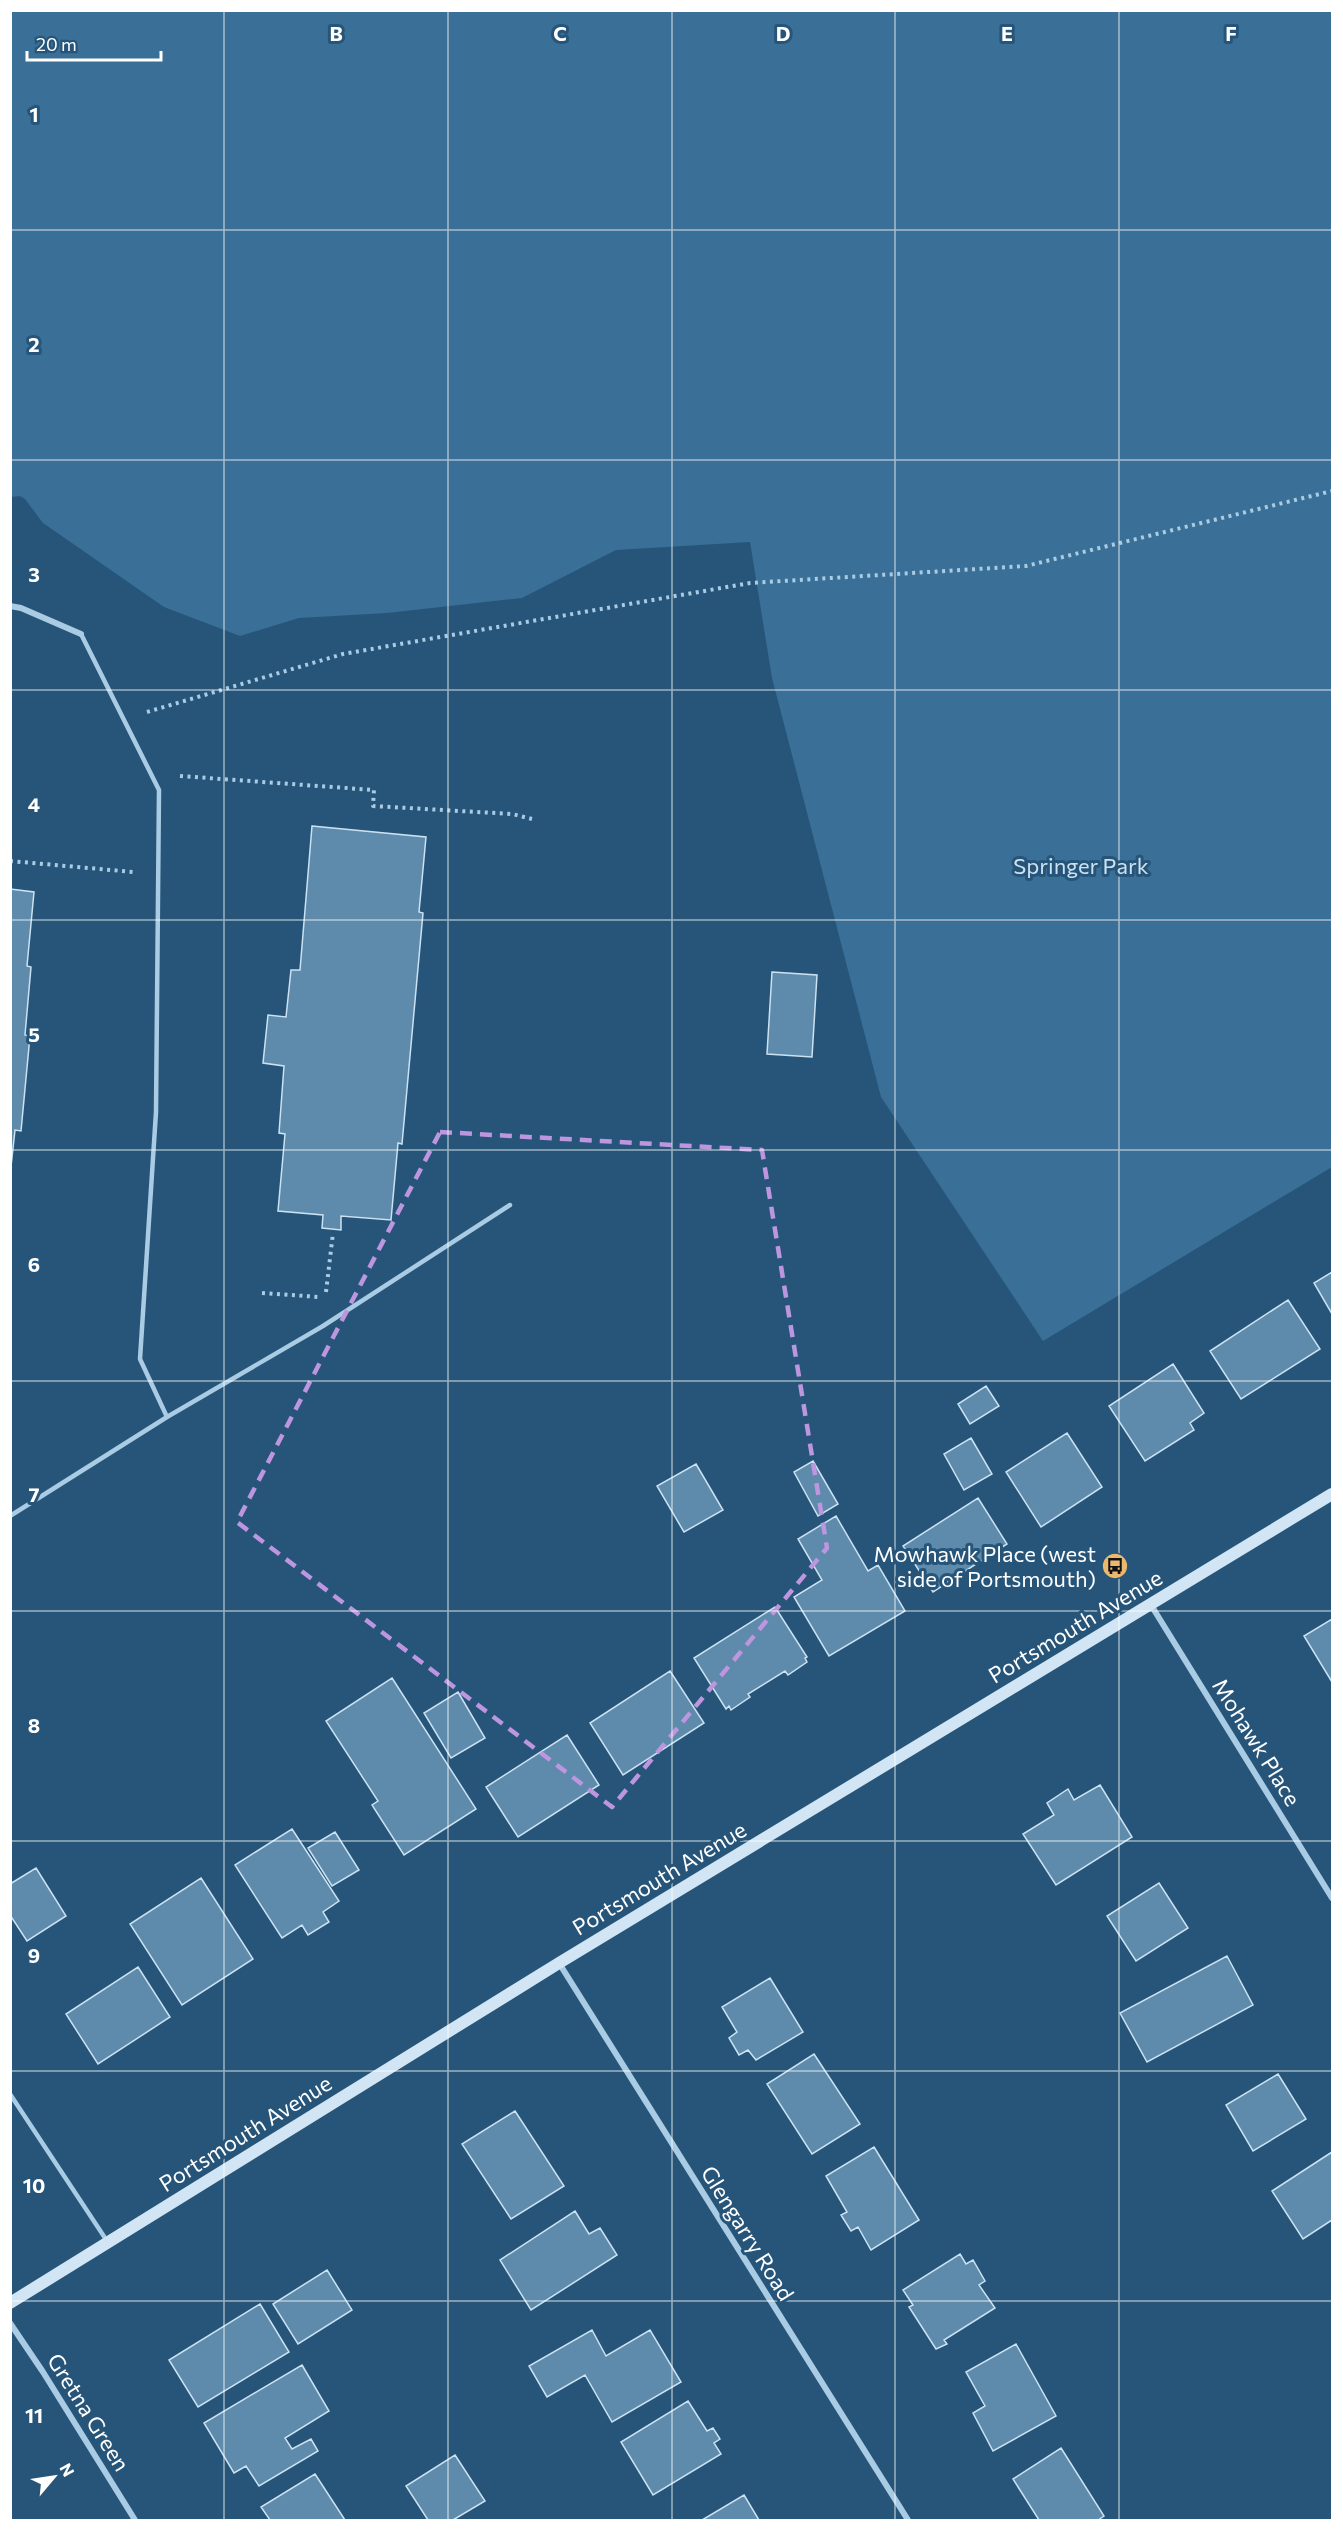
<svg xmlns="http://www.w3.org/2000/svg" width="1343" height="2531" font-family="Commissioner,sans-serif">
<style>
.green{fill:#3a6f97}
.building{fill:#5e8aab;stroke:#cbe2f3;stroke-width:1.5}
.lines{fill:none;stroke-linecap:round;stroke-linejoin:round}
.path{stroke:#a9cbe3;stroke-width:4;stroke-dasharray:3 4.5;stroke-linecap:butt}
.service{stroke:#a9cbe3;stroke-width:4.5}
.minor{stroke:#a9cbe3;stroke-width:6}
.secondary{stroke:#d1e5f4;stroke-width:12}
.marked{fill:none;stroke:#bd96df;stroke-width:4.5;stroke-dasharray:12 8;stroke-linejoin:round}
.grid{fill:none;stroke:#fff;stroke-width:1.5;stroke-opacity:0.55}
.labels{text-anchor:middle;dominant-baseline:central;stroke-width:6;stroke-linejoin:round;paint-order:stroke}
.park-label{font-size:22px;fill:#cbe2f3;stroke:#265579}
.poi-label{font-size:22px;fill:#fff;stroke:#265579;text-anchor:end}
.street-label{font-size:22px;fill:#fff;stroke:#265579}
.grid-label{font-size:20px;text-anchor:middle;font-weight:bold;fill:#fff;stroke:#265579;stroke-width:6;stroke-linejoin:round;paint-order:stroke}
</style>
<rect width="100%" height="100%" fill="#265579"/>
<path class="green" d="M11,10L1332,11V1167L1043,1341L881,1097L772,678L750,542L616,550L522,598L387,613L299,618L240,636L164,607L43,523L25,499L20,496L11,497Z"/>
<path class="building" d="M312,826L426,837L419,912L423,913L402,1144L398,1143L391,1220L341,1216V1230L322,1228L323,1215L278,1211L285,1134L279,1133L284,1066L263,1063L268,1015L286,1017L291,970H300Z
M10,889L34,892L27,966L31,967L25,1035L30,1036L21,1131L15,1130L10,1176Z
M772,972L817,975L812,1057L767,1054Z
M1332,1272V1314L1314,1283Z
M1288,1300L1320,1349L1241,1399L1210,1351Z
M1173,1364L1204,1413L1190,1423L1194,1430L1145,1461L1109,1406Z
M986,1386L999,1406L970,1424L958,1404Z
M1067,1433L1102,1487L1041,1527L1006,1472Z
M971,1438L992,1474L964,1490L944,1454Z
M813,1461L838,1504L818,1516L794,1472Z
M696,1464L723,1510L684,1532L657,1486Z
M978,1498L1007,1544L933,1592L903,1546Z
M836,1516L868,1571L878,1565L905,1611L829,1656L794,1597L822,1580L798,1539Z
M775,1607L807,1657L805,1658L807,1662L788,1675L785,1671L748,1694L750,1697L731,1710L729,1706L726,1709L694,1658Z
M1332,1619V1682L1304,1636Z
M670,1671L704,1723L623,1775L590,1723Z
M392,1678L476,1809L404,1855L372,1805L378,1801L326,1721Z
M458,1692L485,1738L451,1758L424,1713Z
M567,1735L599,1785L518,1837L486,1787Z
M1100,1785L1132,1837L1056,1885L1023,1834L1054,1815L1047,1803L1068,1789L1074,1800Z
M292,1829L339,1901L323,1912L329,1922L308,1935L302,1925L282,1938L235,1865Z
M335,1832L359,1870L332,1886L308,1848Z
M36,1868L66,1916L27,1941L10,1915V1884Z
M201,1878L253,1959L182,2005L130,1924Z
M1159,1883L1188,1928L1136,1961L1107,1916Z
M1227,1956L1253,2005L1147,2062L1120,2013Z
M138,1967L170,2017L98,2064L66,2014Z
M770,1978L803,2032L756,2060L748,2050L739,2055L729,2038L737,2032L722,2007Z
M814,2054L860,2124L812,2154L767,2084Z
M1278,2074L1306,2119L1253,2151L1226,2105Z
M515,2111L564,2186L511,2219L462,2144Z
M874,2147L919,2220L871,2250L858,2227L851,2231L841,2215L847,2212L826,2176Z
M1332,2152V2220L1303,2239L1272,2191Z
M575,2211L589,2234L600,2228L617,2255L531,2310L500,2260Z
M960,2254L966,2264L973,2260L985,2281L979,2285L995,2308L944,2340L947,2344L936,2349L909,2307L913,2305L903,2290Z
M327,2270L352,2310L298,2344L273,2304Z
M260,2304L289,2352L198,2407L169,2360Z
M592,2330L606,2356L650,2330L681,2382L612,2422L585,2375L547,2397L529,2366Z
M1016,2344L1056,2416L993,2451L973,2413L985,2406L966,2372Z
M302,2365L329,2411L285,2438L292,2449L311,2439L318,2451L259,2486L246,2466L234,2473L204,2423Z
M688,2401L707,2431L713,2428L720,2439L714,2443L721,2454L653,2495L621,2442Z
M1061,2448L1104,2516L1098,2520H1039L1013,2479Z
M455,2455L485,2501L453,2520H428L406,2486Z
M315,2474L345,2520H270L261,2507Z
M744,2495L759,2520H702Z"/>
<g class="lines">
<path class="path" d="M147,712L343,654L750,583L1026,566L1332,491
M180,776L374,790L373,806L512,814L532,819
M10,861L133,872
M326,1292L333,1233
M262,1293L319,1297"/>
<path class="service" d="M81,634L159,790L156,1112L140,1359L167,1417L323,1326L510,1205
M10,1516L167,1417
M10,2094L107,2241"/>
<path class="minor" d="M10,606L21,608L81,634
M1151,1605L1332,1898
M559,1963L908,2520
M10,2323L43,2372L135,2520"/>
<path class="secondary" d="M10,2303L559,1963L1332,1494"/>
</g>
<path class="marked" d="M440,1132L762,1150L827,1548L612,1807L237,1522Z"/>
<path class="grid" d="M224,10V2520M448,10V2520M672,10V2520M895,10V2520M1119,10V2520M10,230H1332M10,460H1332M10,690H1332M10,920H1332M10,1150H1332M10,1381H1332M10,1611H1332M10,1841H1332M10,2071H1332M10,2301H1332"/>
<defs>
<g id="bus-disc" transform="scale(1.35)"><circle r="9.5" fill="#ecb86e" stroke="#265579"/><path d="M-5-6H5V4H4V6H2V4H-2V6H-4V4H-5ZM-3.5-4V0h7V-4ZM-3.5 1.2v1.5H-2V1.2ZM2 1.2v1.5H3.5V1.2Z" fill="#111"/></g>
</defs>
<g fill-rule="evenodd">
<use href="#bus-disc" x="1115" y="1566"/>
</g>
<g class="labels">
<g class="park-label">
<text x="1081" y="865">Springer Park</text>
</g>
<g class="poi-label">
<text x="1096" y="1553">Mowhawk Place (west<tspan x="1096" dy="25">side of Portsmouth)</tspan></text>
</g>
<g class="street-label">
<text transform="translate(1075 1626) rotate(-31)">Portsmouth Avenue</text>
<text transform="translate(1257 1742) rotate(58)">Mohawk Place</text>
<text transform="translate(659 1878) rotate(-31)">Portsmouth Avenue</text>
<text transform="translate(245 2133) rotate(-32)">Portsmouth Avenue</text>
<text transform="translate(748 2233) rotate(58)">Glengarry Road</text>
<text transform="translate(89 2412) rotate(58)">Gretna Green</text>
</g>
</g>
<g class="grid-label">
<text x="336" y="41">B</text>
<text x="560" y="41">C</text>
<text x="783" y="41">D</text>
<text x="1007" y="41">E</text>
<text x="1231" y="41">F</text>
<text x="34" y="122">1</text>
<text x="34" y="352">2</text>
<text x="34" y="582">3</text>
<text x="34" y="812">4</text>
<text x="34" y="1042">5</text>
<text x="34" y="1272">6</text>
<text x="34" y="1502">7</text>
<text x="34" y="1733">8</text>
<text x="34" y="1963">9</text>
<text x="34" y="2193">10</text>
<text x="34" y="2423">11</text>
</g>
<rect width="1343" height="2531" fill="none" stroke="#ffffff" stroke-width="24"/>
<g transform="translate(54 2477) rotate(61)" stroke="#265579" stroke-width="4.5" paint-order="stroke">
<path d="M0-4.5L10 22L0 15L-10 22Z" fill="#ffffff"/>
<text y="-9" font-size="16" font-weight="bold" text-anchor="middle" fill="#ffffff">N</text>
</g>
<path d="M27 51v9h134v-9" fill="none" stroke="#ffffff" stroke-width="3"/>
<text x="36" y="51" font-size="18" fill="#ffffff" stroke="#265579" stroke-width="4.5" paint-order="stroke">20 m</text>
</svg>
